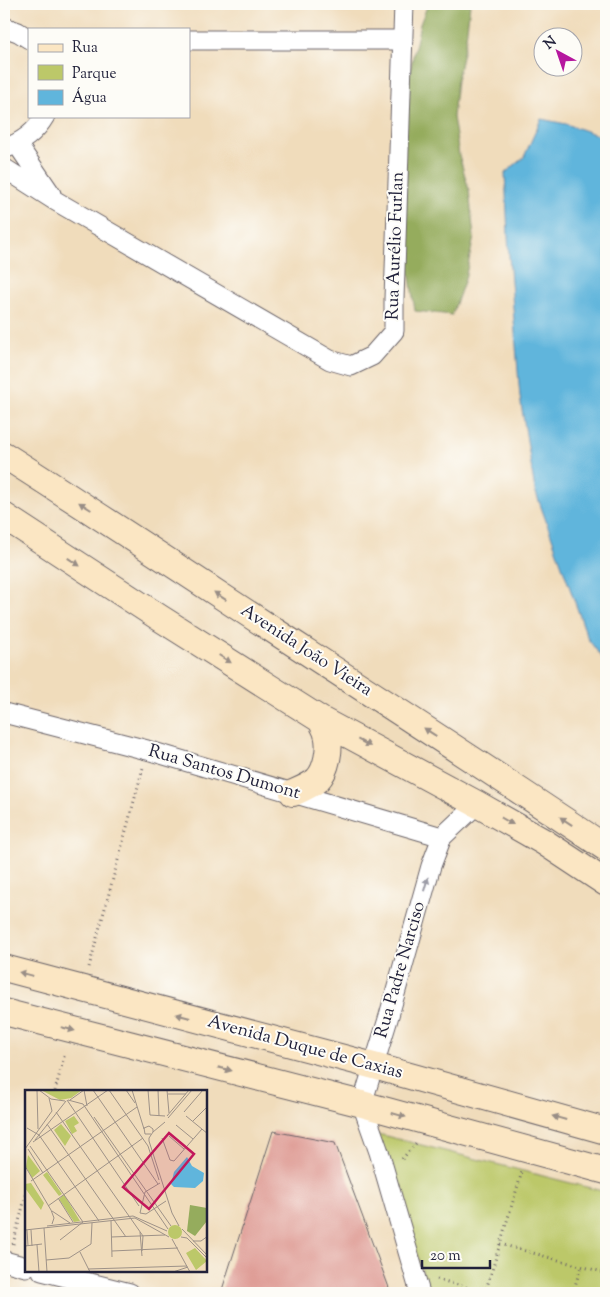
<svg xmlns="http://www.w3.org/2000/svg" width="610" height="1297" font-family="'Sorts Mill Goudy',serif">
<style>
.green{fill:#bcc869;stroke:#6f7552}
.forest{fill:#95ac5d;stroke:#5c674c}
.water{fill:#60b5dc;stroke:#416c8c}
.building{fill:#df9d96}
.lines{fill:none;stroke-linecap:round;stroke-linejoin:round}
.street-casing{stroke:#6a6368;stroke-width:21}
.secondary-casing{stroke:#6a6368;stroke-width:28}
.path{stroke:#6a6368;stroke-width:3;stroke-dasharray:1 4;stroke-linecap:butt}
.street{stroke:#fff;stroke-width:19}
.secondary{stroke:#fbe6c3;stroke-width:26}
.oneway{fill:#998e86}
.oneway2{fill:#9c9ca7}
.labels{text-anchor:middle;dominant-baseline:central;stroke-width:4;stroke-linejoin:round;paint-order:stroke}
.street-label{font-size:18px;fill:#22223b;stroke:#fdfcf7}
.inset-road{fill:none;stroke:#9e9288;stroke-width:1}
.view{fill:#c2185b;fill-opacity:0.15;stroke:#c2185b;stroke-width:2.5}
.inset-edge{fill:none;stroke:#22223b;stroke-width:2.5}
</style>
<rect width="100%" height="100%" fill="#fdfcf7"/>
<filter id="ink" filterUnits="userSpaceOnUse"><feTurbulence type="fractalNoise" baseFrequency=".02" numOctaves="2"/><feDisplacementMap in="SourceGraphic" scale="10" xChannelSelector="R" yChannelSelector="G"/><feConvolveMatrix kernelMatrix="1 2 1 2 8 2 1 2 1" color-interpolation-filters="sRGB"/></filter>
<filter id="wash" filterUnits="userSpaceOnUse"><feTurbulence type="fractalNoise" baseFrequency=".0096" numOctaves="4" result="noise"/><feDisplacementMap in="SourceGraphic" scale="20" xChannelSelector="R" yChannelSelector="G"/><feGaussianBlur stdDeviation="1.12" result="paint"/><feColorMatrix in="noise" values="0 0 0 0 0 0 0 0 0 0 0 0 0 0 0 0 0 1.4 0 .05"/><feComposite in="paint" operator="in"/></filter>
<g filter="url(#wash)">
<rect width="100%" height="100%" fill="#f0dcbb"/>
<path class="green" d="M378,1134L606,1192V1293H429Z"/>
<path class="forest" d="M428,4H470L466,38L457,80L453,117L459,155L469,190L474,237L465,279L452,315L415,311L398,196L397,111L411,66L420,24Z"/>
<path class="water" d="M541,119L566,124L606,138V663L588,639L535,490L520,397L509,256L505,173L524,157Z"/>
<g id="blocks">
<path class="building" d="M273,1131L335,1143L391,1293H221Z"/>
</g>
</g>
<g filter="url(#ink)">
<use href="#blocks" fill-opacity="0" stroke="#6a6368" stroke-width="1"/>
<g class="lines">
<g class="street-casing">
<path id="street" d="M4,27L18,32L29,39
M189,40H403
M17,144L51,194
M4,149C22,142 35,133 45,116
M4,168L54,200L330,360L351,366L372,356L394,331V299L404,4
M4,713L147,750L442,837
M4,1261L26,1267
M42,1271L130,1293
M420,1293L379,1152L362,1104L388,1019L431,866L442,837L477,804"/>
</g>
<g class="secondary-casing">
<path id="secondary" d="M4,455C92,511 180,569 267,626C381,700 494,773 606,848
M4,516L160,618L321,720L477,804L544,842L606,883
M293,793C302,789 310,786 317,780C327,770 331,747 327,734C326,729 323,725 321,720
M4,968L374,1066L606,1131
M4,1012L362,1104L606,1171"/>
</g>
<path class="path" d="M89,967L143,768
M55,1091L65,1053
M402,1159L416,1143
M13,1244L26,1195
M500,1244L606,1273
M437,1279L486,1293
M485,1293L522,1172
M573,1293L581,1266"/>
<use href="#street" class="street"/>
<use href="#secondary" class="secondary"/>
</g>
<defs><path id="oneway-solid" d="M-6-.8H1V-3.2L6.5 0L1 3.2V.8H-6Z" transform="scale(1.25)"/></defs>
<g class="oneway">
<use href="#oneway-solid" transform="translate(85 506) rotate(-148)"/>
<use href="#oneway-solid" transform="translate(74 562) rotate(33)"/>
<use href="#oneway-solid" transform="translate(220 596) rotate(-147)"/>
<use href="#oneway-solid" transform="translate(225 659) rotate(32)"/>
<use href="#oneway-solid" transform="translate(430 732) rotate(-147)"/>
<use href="#oneway-solid" transform="translate(364 743) rotate(28)"/>
<use href="#oneway-solid" transform="translate(507 821) rotate(30)"/>
<use href="#oneway-solid" transform="translate(566 821) rotate(-146)"/>
<use href="#oneway-solid" transform="translate(26 974) rotate(-165)"/>
<use href="#oneway-solid" transform="translate(183 1016) rotate(-165)"/>
<use href="#oneway-solid" transform="translate(68 1029) rotate(15)"/>
<use href="#oneway-solid" transform="translate(225 1069) rotate(14)"/>
<use href="#oneway-solid" transform="translate(399 1115) rotate(16)"/>
<use href="#oneway-solid" transform="translate(559 1118) rotate(-164)"/>
</g>
<use class="oneway2" href="#oneway-solid" transform="translate(426 884) rotate(-74)"/>
</g>
<g class="labels">
<g class="street-label">
<text transform="translate(396 246) rotate(-88)">Rua Aurélio Furlan</text>
<text transform="translate(306 651) rotate(33)">Avenida João Vieira</text>
<text transform="translate(224 773) rotate(16)">Rua Santos Dumont</text>
<text transform="translate(401 970) rotate(-74)">Rua Padre Narciso</text>
<text transform="translate(305 1048) rotate(15)">Avenida Duque de Caxias</text>
</g>
</g>
<g transform="translate(25 1090)">
<rect width="182" height="182" fill="#f0dcbb"/>
<path d="M16,0H57L46,8L35,10ZM49,26L54,33L49,36L52,41L47,44L40,31ZM36,34L46,46L40,56L29,40ZM3,65L15,81L7,88L1,77ZM22,82L37,104L34,106L18,85ZM6,93L19,113L16,120L0,98V94ZM38,105L40,106L55,131L49,132L34,109ZM143 142a7 7 0 1 1 14 0a7 7 0 1 1-14 0ZM170,158L182,171L171,180L161,163Z" fill="#bcc869"/>
<path d="M165,115L182,118V131L170,146L162,141Z" fill="#95ac5d"/>
<path d="M162,67L167,76L179,83L178,91L170,98L149,97L146,94L149,82Z" fill="#60b5dc"/>
<path class="inset-road" d="M12,0L13,39M14,0L26,9L40,11M59,0L62,16M68,0L133,94M84,0L123,56M101,0L110,13M107,0L119,39M123,0L125,25L140,26M133,0L134,26M142,0L144,23M143,4H161M42,10L114,116M43,10L58,14L143,139M45,10L59,0M31,22L118,146L117,161M159,22L178,0M142,26L164,0M161,26L183,44M69,27L146,136M143,28L167,0M168,31L183,16M22,34L101,147M151,35L168,49M2,38L14,45L74,131M128,42L140,32M126,44H120L119,38L124,36L128,39V42L124,48V51L147,123L154,136M144,46L159,59M137,48L145,70L149,71L177,39M10,50L41,11M8,52L83,0M5,56L58,132L35,150M123,56L134,90M0,59L27,21L24,8M3,59L18,83M0,76L26,120L29,128L27,134M6,91L112,17M33,108L48,132M23,116L118,48M27,121L45,133M115,123L120,102L135,93M115,123L121,124L141,111M86,131L87,167M22,136L108,126L142,141M19,138L22,182M157,139L183,166M0,140L110,128L144,147M2,140L3,156M6,140L7,156M115,142L117,166M86,147L140,145M156,147L162,148L183,169M147,149L165,182M168,151H176L183,146M12,155L14,182M0,156L17,154M87,161L153,158M55,162L65,182M21,170L44,168L66,154L67,133M63,179L162,176M148,182L163,177"/>
<path class="view" d="M144,43L169,64L124,119L98,97Z"/>
<rect width="182" height="182" class="inset-edge"/>
</g>
<rect width="610" height="1297" fill="none" stroke="#fdfcf7" stroke-width="20"/>
<rect x="28" y="28" width="162" height="90" fill="#fdfcf7" stroke="#a5a5ac"/>
<rect x="38" y="44" width="25" height="8" fill="#fbe6c3" stroke="#a5a5ac"/>
<text x="72" y="52" font-size="15" fill="#22223b">Rua</text>
<rect x="38" y="65" width="25" height="15" fill="#bcc869" stroke="#a5a5ac"/>
<text x="72" y="78" font-size="15" fill="#22223b">Parque</text>
<rect x="38" y="90" width="25" height="15" fill="#60b5dc" stroke="#a5a5ac"/>
<text x="72" y="102" font-size="15" fill="#22223b">Água</text>
<g transform="translate(558 52) rotate(320)"><circle r="24" fill="#fdfcf7" stroke="#a5a5ac"/>
<path d="M0-4L9 19L0 12L-9 19Z" fill="#b5179e"/>
<text y="-8" font-size="14" font-weight="bold" text-anchor="middle" fill="#22223b">N</text>
</g>
<path d="M422 1260v8h68v-8" fill="none" stroke="#22223b" stroke-width="2.5"/>
<text x="430" y="1260" font-size="15" fill="#22223b" stroke="#fdfcf7" stroke-width="4" paint-order="stroke">20 m</text>
</svg>
